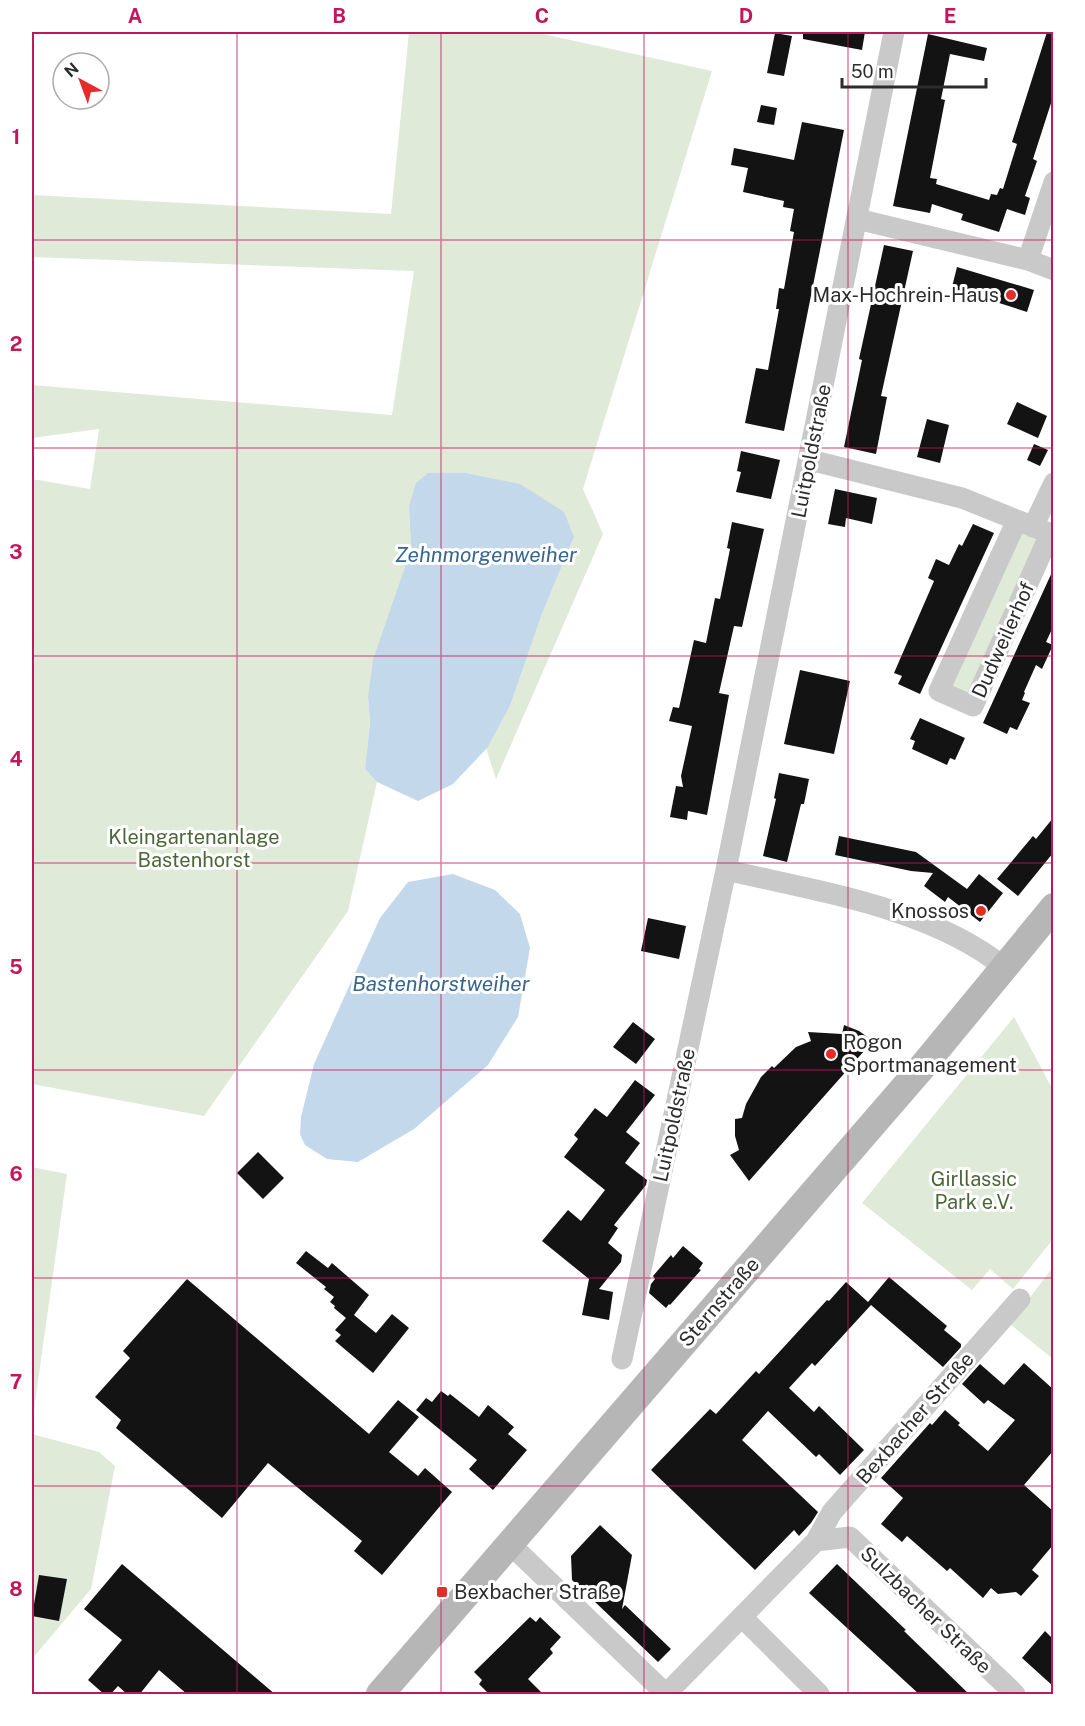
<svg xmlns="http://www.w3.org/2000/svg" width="1085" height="1726" font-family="'Public Sans',sans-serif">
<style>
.green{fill:#e0ead8}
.water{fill:#c4d8eb}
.building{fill:#131313}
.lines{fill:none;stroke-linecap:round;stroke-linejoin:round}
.minor{stroke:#c9c9c9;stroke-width:21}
.secondary{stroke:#b6b6b6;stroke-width:28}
.grid{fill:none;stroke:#c2185b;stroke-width:1.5;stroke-opacity:0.55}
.poi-dot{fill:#e72b29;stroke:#fff;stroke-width:2}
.labels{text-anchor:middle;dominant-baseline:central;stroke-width:6;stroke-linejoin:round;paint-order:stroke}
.poi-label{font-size:20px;fill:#2c2c2c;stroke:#fff;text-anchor:end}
.street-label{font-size:20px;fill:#2c2c2c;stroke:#fff}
.park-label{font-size:20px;fill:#4b6739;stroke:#fff}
.water-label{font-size:21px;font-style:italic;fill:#39668e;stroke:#fff}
.neatline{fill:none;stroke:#c2185b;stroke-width:2}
.grid-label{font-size:20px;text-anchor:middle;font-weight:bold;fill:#c2185b}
</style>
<rect width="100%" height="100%" fill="#fff"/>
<path class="green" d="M409,32H534L712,71L583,489L603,534L496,779L486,748L510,706L542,614L574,537L409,506L411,549L395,597L368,697L370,722L365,769L377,782L348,911L204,1116L32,1084V479L90,489L99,429L32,438V385L392,415L414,271L32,257V195L391,214Z
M1017,520L1050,534L973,706L939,691Z
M1014,1017L1053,1090L1054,1238L1013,1289L990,1269L972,1290L862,1203Z
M32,1167L67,1174L32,1424Z
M1053,1267V1359L1010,1324Z
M32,1434L99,1452L115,1466L91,1589L32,1659Z"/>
<path class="water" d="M428,473H465L520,484L564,512L574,537L542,614L510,706L487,748L453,784L418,801L377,782L365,769L370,722L368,697L373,660L411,549L409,506L416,483Z
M453,874L495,890L520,914L530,948L518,1017L488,1065L414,1129L358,1162L327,1159L305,1145L300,1134L301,1117L314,1064L380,918L408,882Z"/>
<path class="building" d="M803,32H865L862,50L803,39Z
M1047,32H1053V97L1033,159L1037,161L1025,196L1030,198L1025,215L1007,209L999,232L961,220L963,214L932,204L930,213L893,206L928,34L987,48L984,61L950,54L941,99L945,100L930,178L937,179L936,184L989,200L991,194L997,195L1000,188L1003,189L1017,144L1012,142Z
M775,33L792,36L784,76L767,73Z
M761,105L777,108L774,125L757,122Z
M802,122L844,130L784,431L745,423L756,368L768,370L779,309H776L779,288L784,289L794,232L790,231L794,209L783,207L784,201L743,192L748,168L731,165L734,148L794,160Z
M884,245L913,251L881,396L887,397L876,454L844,447L862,360L859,359Z
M957,267L1034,290L1027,312L974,295L972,302L950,295Z
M1017,402L1047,416L1038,438L1007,424Z
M927,419L949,425L940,463L917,457Z
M1034,444L1048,450L1040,466L1027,460Z
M741,451L780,460L771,499L736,492L741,472L737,471Z
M835,489L877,498L872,524L846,518L845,527L828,524Z
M732,522L764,529L742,627L734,626L719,693L729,695L707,815L688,811L687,820L670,817L676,786L683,787L681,776L692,726L669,721L673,707L679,708L694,640L706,643L715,598L720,599L730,549L727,548Z
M973,524L994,533L920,694L898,684L902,676L894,673L934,581L928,578L936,559L949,565L959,544L962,546Z
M1053,570V627L1046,642L1053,645L1042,669L1036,665L1024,692L1025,693L1022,700L1030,703L1017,730L1010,727L1007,734L983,723Z
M800,670L850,681L834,754L784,744Z
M920,718L965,738L955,760L950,758L947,765L912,749L915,741L910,739Z
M779,773L809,779L804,804H801L787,862L763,856L776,799L774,798Z
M1053,818V853L1018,896L997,879L1033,836L1036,839Z
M839,836L916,852L967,889L979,874L1003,893L980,922L948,897L945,902L924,886L933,873L911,871L835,855Z
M648,918L686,926L679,959L641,951Z
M633,1022L655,1039L636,1064L613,1047Z
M844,1025L859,1031L873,1041L749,1181L730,1155L739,1150L735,1136V1119L742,1118L746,1104L761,1077L772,1066L774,1068L796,1047L811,1041L808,1032L842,1034Z
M635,1080L655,1095L626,1132L640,1143L625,1163L647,1180L646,1185L614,1225L618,1228L608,1243L622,1255L621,1262L599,1289L613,1292L609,1320L582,1315L589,1279L542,1241L568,1210L581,1221L605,1190L564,1157L578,1139L574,1135L595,1108L607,1117Z
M258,1152L284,1178L263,1199L237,1173Z
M683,1246L703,1263L699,1269L701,1270L670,1305L669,1304L666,1308L649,1293L651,1284L655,1279L653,1276L671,1255L673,1258Z
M306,1251L328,1268L332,1263L369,1295L354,1315L376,1333L392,1314L409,1328L373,1373L335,1341L341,1335L335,1330L346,1318L334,1308L335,1306L330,1302L334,1297L324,1289L326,1287L296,1263Z
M889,1277L947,1326L944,1330L961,1344V1347L943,1367L871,1305L815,1366L812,1363L789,1388L814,1412L819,1406L864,1450L840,1475L819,1454L816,1457L768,1411L742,1440L818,1512L811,1523L799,1536L794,1530L755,1570L651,1470L710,1409L716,1414L756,1371L759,1374L827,1300L829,1301L846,1282L868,1302Z
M187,1279L369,1434L398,1400L419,1417L389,1452L418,1476L425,1468L452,1492L382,1575L354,1551L362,1541L268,1463L222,1518L116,1428L121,1420L95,1397L130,1358L123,1351Z
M1024,1363L1053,1389V1451L1024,1485L1053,1511V1545L1032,1570L1039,1576L1021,1596L1016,1592L998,1594L991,1588L983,1598L950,1568L947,1571L907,1536L902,1542L881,1524L903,1498L881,1478L930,1423L932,1425L945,1410L960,1423L958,1425L988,1451L1015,1420L988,1400L984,1404L962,1384L980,1364L1004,1385Z
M441,1391L448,1396L450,1394L479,1417L488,1405L514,1427L508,1434L527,1450L493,1490L469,1469L477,1460L416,1410L426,1398L432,1402Z
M600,1525L632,1555L622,1609L625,1605L671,1649L658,1662L572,1580L571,1556Z
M122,1564L276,1695H188L159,1670L139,1695H128L118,1686L110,1695H105L88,1680L122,1640L84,1609Z
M837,1564L906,1630L904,1631L970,1695H920L809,1593Z
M39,1575L67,1579L59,1621L32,1616Z
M530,1617L536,1622L540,1617L561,1637L550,1649L553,1653L528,1679L544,1695H490L479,1684L482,1680L474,1672Z
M1045,1631L1053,1639V1686L1022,1658Z"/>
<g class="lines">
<path class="minor" d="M857,219L1028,260L1054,270
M1028,260L1054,182
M810,460L962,498L1054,535
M1017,520L939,691L973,706L1050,534
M1033,527L1054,483
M726,870C816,891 932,908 1005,968
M622,1359L726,870L894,32
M816,1541L832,1512L1020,1299
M510,1544L666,1694
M742,1617L819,1694
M666,1694L816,1541L850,1537L1015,1694"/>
<path class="secondary" d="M380,1694L923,1066L1054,907"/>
</g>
<path class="grid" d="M237,32V1694M441,32V1694M644,32V1694M848,32V1694M32,240H1054M32,448H1054M32,656H1054M32,863H1054M32,1070H1054M32,1278H1054M32,1486H1054"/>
<g class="poi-dot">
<circle cx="1011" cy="295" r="6"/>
<circle cx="981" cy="911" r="6"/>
<circle cx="831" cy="1054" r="6"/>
<rect x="436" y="1586" width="12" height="12" rx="3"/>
</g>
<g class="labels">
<g class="poi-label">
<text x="999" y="295">Max-Hochrein-Haus</text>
<text x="969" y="911">Knossos</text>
<text x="843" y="1042" text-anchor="start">Rogon<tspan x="843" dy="23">Sportmanagement</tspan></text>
<text x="454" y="1592" text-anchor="start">Bexbacher Straße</text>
</g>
<g class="street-label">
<text transform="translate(811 451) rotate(-79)">Luitpoldstraße</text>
<text transform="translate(1003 640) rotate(-66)">Dudweilerhof</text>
<text transform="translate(674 1115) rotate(-78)">Luitpoldstraße</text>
<text transform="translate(719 1302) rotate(-49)">Sternstraße</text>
<text transform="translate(915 1418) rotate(-49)">Bexbacher Straße</text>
<text transform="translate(926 1610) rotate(44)">Sulzbacher Straße</text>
</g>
<g class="park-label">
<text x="194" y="837">Kleingartenanlage<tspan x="194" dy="23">Bastenhorst</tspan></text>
<text x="974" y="1179">Girllassic<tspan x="974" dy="23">Park e.V.</tspan></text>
</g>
<g class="water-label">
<text x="486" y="554">Zehnmorgenweiher</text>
<text x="441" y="983">Bastenhorstweiher</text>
</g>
</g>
<rect width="1085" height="1726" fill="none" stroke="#ffffff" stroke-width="66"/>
<g transform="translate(81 81) rotate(319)"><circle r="28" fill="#ffffff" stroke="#ababab" stroke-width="1.5"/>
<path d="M0-4.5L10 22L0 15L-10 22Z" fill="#e72b29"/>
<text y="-9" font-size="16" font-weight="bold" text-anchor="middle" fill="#2c2c2c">N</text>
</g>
<path d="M842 78v9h144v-9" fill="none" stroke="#2c2c2c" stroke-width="3"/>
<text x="851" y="78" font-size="18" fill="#2c2c2c" stroke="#ffffff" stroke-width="4.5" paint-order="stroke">50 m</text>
<rect x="33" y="33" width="1019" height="1660" class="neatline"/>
<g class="grid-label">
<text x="135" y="23">A</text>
<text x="339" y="23">B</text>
<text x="542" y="23">C</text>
<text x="746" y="23">D</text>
<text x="950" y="23">E</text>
<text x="16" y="144">1</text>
<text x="16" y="351">2</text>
<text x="16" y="559">3</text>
<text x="16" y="766">4</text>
<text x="16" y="974">5</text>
<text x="16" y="1181">6</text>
<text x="16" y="1389">7</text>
<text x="16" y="1596">8</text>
</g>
</svg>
